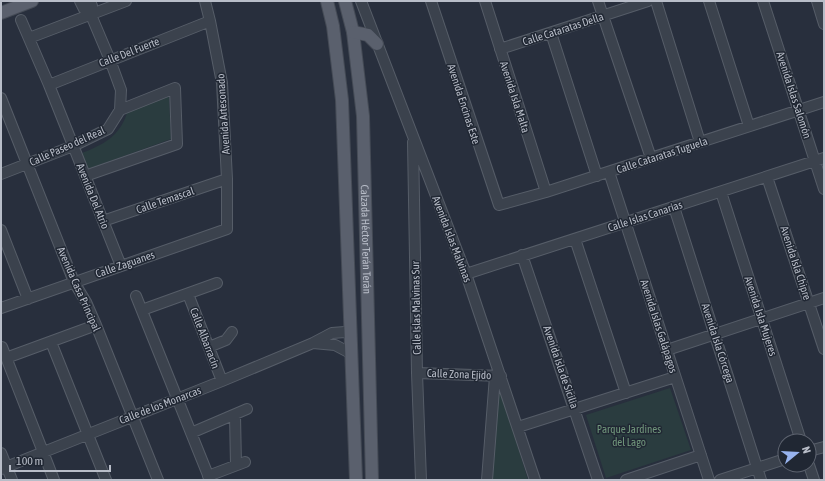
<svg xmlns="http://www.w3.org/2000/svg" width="825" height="481" font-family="'Asap Condensed',sans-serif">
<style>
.green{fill:#2a3c3f}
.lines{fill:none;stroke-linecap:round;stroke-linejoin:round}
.minor-casing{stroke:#565d68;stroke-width:12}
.major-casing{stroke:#454b56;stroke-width:14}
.minor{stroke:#3b424d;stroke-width:10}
.major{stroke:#5a606d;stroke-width:12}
.labels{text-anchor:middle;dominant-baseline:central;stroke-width:3;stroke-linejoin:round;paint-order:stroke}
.street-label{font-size:11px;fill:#b8bdc8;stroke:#202733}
.park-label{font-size:11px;fill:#71977c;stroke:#202733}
</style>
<rect width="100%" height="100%" fill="#282f3d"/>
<path class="green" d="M169,96L171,139L88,169L82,153C103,145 120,136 127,113Z
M499,385L528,480H490Z
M670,388L691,450L606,478L586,415Z"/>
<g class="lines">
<g class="minor-casing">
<path id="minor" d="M90,1L92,6L91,15
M361,1L466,274L535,480
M431,1L499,205L546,192L824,102
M485,1L546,192
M598,1L651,158
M656,1L700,142
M709,1L749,126
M763,1L824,189
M817,1L824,24
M21,20L49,85L121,266
M551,33L597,176
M29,38L126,1
M500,49L648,1
M49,85L210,21
M1,98L74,282L86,302L96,325L158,480
M413,142L417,373L421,480
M609,172L709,480
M1,174L73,146L108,129L120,110L121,90L110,60L91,15L84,9L80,1
M85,176L177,144L175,88L120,110
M767,177L824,349
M721,192L801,441
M674,207L761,480
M103,221L227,179
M1,230L28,299
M575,239L626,393
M522,255L598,480
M466,274L824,158
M188,294L222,381
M136,296L210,480
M1,308L227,229V179L222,83L210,21L205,1
M142,310L217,283
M51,342L106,480
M313,343L335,345L352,354
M2,347L54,480
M209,347L226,340L232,332
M667,350L824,298
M6,358L96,325
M417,373L501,376
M235,415L236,465
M518,427L675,377
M191,433L247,409
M809,451L824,447
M1,453L12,480
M809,465L814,480
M1,469L222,381L313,343L332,333L345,332L351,334
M208,476L245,462
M487,480L495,376
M626,480L701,455
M720,480L785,459"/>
</g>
<g class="major-casing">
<g id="major">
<path d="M327,1L333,26L342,100L356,480"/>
<path id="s1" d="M345,1L353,32L363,116L372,480"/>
<path d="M1,13L32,1"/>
<path d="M353,32L368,35L377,44"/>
</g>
</g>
<use href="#minor" class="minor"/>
<use href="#major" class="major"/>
</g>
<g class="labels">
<g class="street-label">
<text transform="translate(563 29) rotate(-18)">Calle Cataratas Della</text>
<text transform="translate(129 52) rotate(-21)">Calle Del Fuerte</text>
<text transform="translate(794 95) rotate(72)">Avenida Islas Salomón</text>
<text transform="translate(515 97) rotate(72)">Avenida Isla Malta</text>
<text transform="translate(464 104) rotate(72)">Avenida Encinas Este</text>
<text transform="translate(223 114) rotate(-94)">Avenida Artesonado</text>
<text transform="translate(67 146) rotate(-24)">Calle Paseo del Real</text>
<text transform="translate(662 155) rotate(-18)">Calle Cataratas Tuguela</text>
<text transform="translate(93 196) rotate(68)">Avenida Del Atrio</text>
<text transform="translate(165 200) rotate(-19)">Calle Temascal</text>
<text transform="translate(645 216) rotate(-18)">Calle Islas Canarias</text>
<text transform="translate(452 239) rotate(69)">Avenida Islas Malvinas</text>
<text stroke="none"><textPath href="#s1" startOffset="240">Calzada Héctor Terán Terán</textPath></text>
<text transform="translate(796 263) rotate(72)">Avenida Isla Chipre</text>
<text transform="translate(125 264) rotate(-19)">Calle Zaguanes</text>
<text transform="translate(79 289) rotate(66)">Avenida Casa Principal</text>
<text transform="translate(416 308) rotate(-91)">Calle Islas Malvinas Sur</text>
<text transform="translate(761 316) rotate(72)">Avenida Isla Mujeres</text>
<text transform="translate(659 326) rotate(72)">Avenida Islas Galápagos</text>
<text transform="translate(205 338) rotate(69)">Calle Albarracín</text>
<text transform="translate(718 343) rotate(72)">Avenida Isla Córcega</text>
<text transform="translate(561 367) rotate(71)">Avenida Isla de Sicilia</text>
<text transform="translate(459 374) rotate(2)">Calle Zona Ejido</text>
<text transform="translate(160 405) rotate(-21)">Calle de los Monarcas</text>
</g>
<g class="park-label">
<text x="629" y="429">Parque Jardines<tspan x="629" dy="13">del Lago</tspan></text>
</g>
</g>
<rect width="825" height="481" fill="none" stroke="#b8bdc8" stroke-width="4"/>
<g transform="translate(797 453) rotate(72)"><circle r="19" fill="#202733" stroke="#5d636f"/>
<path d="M0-3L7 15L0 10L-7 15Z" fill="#97b3ee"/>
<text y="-6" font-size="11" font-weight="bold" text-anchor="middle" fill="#b8bdc8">N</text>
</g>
<path d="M10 465v6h100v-6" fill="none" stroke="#b8bdc8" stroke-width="2"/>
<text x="16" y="465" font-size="12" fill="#b8bdc8" stroke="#202733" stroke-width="3" paint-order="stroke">100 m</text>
</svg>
